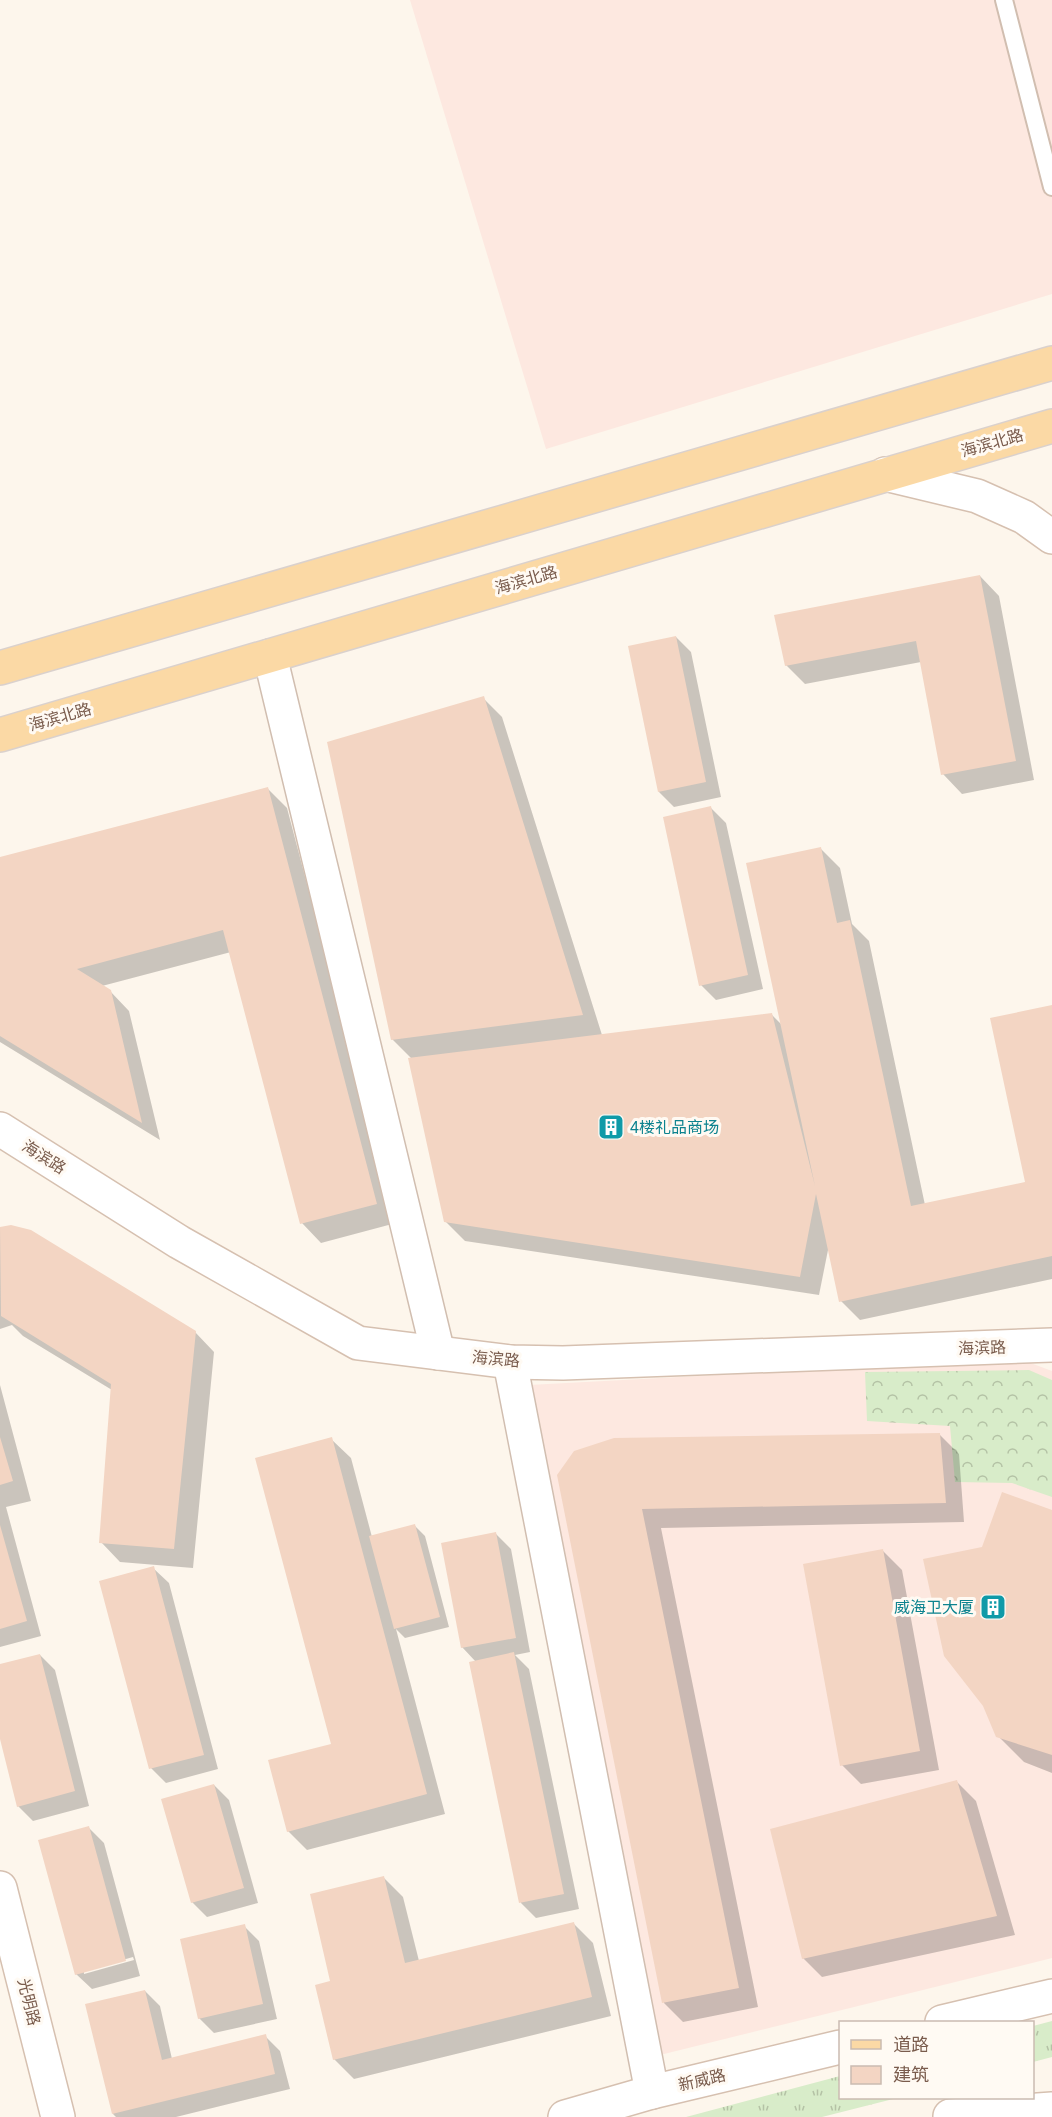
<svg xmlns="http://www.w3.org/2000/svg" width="1052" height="2117" font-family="Arial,'Noto Sans SC',sans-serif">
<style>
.commercial{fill:#fde8e0}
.grass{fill:url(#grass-tufts)}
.forest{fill:url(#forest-crowns)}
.shadow{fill:#0003;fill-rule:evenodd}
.building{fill:#f3d5c3}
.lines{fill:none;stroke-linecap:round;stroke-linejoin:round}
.lane-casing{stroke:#d1beb0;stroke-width:20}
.street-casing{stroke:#d1beb0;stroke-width:36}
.secondary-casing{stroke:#d6c0b0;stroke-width:36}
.primary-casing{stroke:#dad1cd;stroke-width:36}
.lane{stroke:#fff;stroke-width:16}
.street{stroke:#fff;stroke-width:33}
.secondary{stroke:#fff;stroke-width:33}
.primary{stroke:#fbd9a5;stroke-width:33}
.labels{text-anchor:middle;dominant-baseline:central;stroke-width:6;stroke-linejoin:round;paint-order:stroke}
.street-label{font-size:16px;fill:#7a5c4d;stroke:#fffaf3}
.culture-label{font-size:16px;fill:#0d838f;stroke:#fffaf3;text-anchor:start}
</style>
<defs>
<pattern id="grass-tufts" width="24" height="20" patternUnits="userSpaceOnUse" patternTransform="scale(1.5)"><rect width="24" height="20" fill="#d8ecc9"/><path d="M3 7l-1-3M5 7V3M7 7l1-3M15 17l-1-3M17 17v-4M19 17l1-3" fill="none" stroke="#b4c2a5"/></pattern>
<pattern id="forest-crowns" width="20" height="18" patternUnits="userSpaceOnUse" patternTransform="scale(1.5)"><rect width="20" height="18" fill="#d8ecc9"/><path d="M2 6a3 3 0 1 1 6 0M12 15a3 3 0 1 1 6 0" fill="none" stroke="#b4c2a5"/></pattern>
</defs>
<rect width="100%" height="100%" fill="#fdf6ec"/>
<path class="commercial" d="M410,0H1052V294L546,449Z
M1020,1359L1052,1371V1958L660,2055L529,1385Z"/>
<path class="grass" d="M1052,2021V2057L1033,2062V2026Z
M840,2076V2098H897L822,2117H686Z"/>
<path class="forest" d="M1029,1370L1052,1380V1497L1012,1483L955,1482L950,1426L867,1421L865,1372Z"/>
<path class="shadow" d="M980,576L999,596L1034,780L962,794L943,774L921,662L805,684L786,665Z
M676,637L691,652L721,797L674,807L659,792Z
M483,698L502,717L602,1035L771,1014L782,1025L820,848L840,868L852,924L869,941L925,1205L1027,1184L1052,1006V1279L860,1320L841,1301L829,1245L819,1295L465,1241L445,1221L412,1059L392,1039Z
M267,788L287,808L396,1223L321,1243L302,1223L231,952L102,986L110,991L129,1011L160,1140L0,1042V859Z
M711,808L726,823L763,989L716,1000L701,985Z
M11,1226L195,1332L214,1352L193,1568L120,1562L101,1542L112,1390L23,1336L12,1325L0,1329V1228Z
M0,1385L31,1501L6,1507L41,1636L0,1647Z
M940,1435L959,1454L964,1522L661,1528L758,2007L683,2022L664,2003L558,1475Z
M331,1439L351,1458L372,1537L415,1526L425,1536L449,1627L405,1638L396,1629L445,1814L307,1850L288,1831L333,1745Z
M1052,1512V1773L1024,1762L998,1736L984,1548Z
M496,1534L511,1549L530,1652L515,1655L529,1669L579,1909L536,1918L521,1903L476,1662L462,1647Z
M883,1551L902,1570L939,1770L861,1784L842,1765Z
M153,1568L169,1583L218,1769L166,1783L151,1768Z
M40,1655L55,1670L89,1806L33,1821L18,1806L0,1733V1665Z
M957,1782L976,1801L1015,1935L822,1977L803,1958Z
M214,1785L229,1800L258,1903L207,1917L192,1902Z
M89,1828L104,1843L140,1976L92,1989L76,1974ZM133,1957L134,1960L84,1974V1971Z
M384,1878L403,1897L419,1961L573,1923L593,1943L611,2016L354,2079L334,2059L332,1983Z
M244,1926L259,1941L277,2019L214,2033L199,2018Z
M145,1991L160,2006L172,2059L265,2036L280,2051L290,2089L176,2117H116L113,2114Z"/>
<path class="building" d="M980,575L1016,761L941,775L916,641L785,666L774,615Z
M676,636L706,782L658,792L628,646Z
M484,696L583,1015L391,1040L327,742Z
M268,787L377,1204L300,1224L223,930L77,969L111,990L142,1123L0,1036V857Z
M711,806L748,975L699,986L663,817Z
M821,847L837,923L850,920L911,1206L1025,1182L990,1018L1052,1005V1256L839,1302L816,1194L800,1277L444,1222L408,1058L772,1013L815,1186L746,863Z
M11,1225L31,1230L196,1331L174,1549L99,1543L111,1384L1,1316L0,1227Z
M940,1433L946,1503L642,1509L739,1988L662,2003L557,1475L574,1451L614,1438Z
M0,1437L13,1481L0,1485Z
M332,1437L427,1794L287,1832L268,1760L331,1744L255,1458Z
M1002,1492L1052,1510V1755L996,1737L983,1706L944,1656L923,1559L982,1547Z
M415,1524L440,1617L394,1629L369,1536Z
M0,1525L27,1621L0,1629Z
M496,1532L516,1638L461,1648L441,1543Z
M883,1549L920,1751L840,1766L803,1564Z
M154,1566L204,1755L149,1769L99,1581Z
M514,1652L564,1894L519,1903L469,1662Z
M40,1654L75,1791L17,1807L0,1739V1664Z
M957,1780L997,1916L802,1959L770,1829Z
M214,1784L244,1888L191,1903L161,1799Z
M89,1826L126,1961L75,1975L38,1840Z
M384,1876L405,1963L574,1922L592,1997L333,2060L315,1985L330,1981L310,1894Z
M245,1924L263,2004L198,2019L180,1939Z
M145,1990L162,2060L266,2034L275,2074L112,2114L85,2004Z"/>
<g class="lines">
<g class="lane-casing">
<path id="lane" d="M1004,0L1052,187"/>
</g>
<g class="street-casing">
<path id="street" d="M270,656L438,1353
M510,1362L652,2092"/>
</g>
<g class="secondary-casing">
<path id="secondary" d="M885,474L977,496L1024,517L1052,537
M0,1129L179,1242L358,1343L510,1362L563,1363L1052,1345
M0,1888L58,2117
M942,2022L1052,1996
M950,2116L1052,2109
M565,2117L652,2092L840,2047"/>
</g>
<g class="primary-casing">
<path id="primary" d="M0,668L1052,363
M0,735L1052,426"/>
</g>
<use href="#lane" class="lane"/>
<use href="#street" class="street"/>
<use href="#secondary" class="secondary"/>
<use href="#primary" class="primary"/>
</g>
<defs>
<g id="building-square" transform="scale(1.35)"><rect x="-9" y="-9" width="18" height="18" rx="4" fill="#0f9aa8" stroke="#fffaf3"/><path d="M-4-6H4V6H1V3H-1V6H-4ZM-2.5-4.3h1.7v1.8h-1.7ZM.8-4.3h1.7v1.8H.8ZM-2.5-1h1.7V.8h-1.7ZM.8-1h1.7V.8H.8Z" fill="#fff"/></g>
</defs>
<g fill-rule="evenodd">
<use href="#building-square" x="611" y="1127"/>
<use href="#building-square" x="993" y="1607"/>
</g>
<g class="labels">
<g class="street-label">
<text transform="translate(992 443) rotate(-16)">海滨北路</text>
<text transform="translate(526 580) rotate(-16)">海滨北路</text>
<text transform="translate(60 717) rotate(-16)">海滨北路</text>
<text transform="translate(44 1157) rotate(32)">海滨路</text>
<text transform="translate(982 1348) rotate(-2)">海滨路</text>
<text transform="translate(496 1359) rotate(5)">海滨路</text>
<text transform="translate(29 2002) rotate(76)">光明路</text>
<text transform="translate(702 2080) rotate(-13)">新威路</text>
</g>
<g class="culture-label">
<text x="630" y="1127">4楼礼品商场</text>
<text x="974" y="1607" text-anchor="end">威海卫大厦</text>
</g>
</g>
<rect x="839" y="2021" width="195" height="78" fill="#fffaf3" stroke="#cabbb1" stroke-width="1.5"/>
<rect x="851" y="2040" width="30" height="9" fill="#fbd9a5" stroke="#cabbb1" stroke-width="1.5"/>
<text x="893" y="2051" font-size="18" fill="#7a5c4d">道路</text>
<rect x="851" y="2066" width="30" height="18" fill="#f3d5c3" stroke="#cabbb1" stroke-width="1.5"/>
<text x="893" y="2081" font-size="18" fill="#7a5c4d">建筑</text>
</svg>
